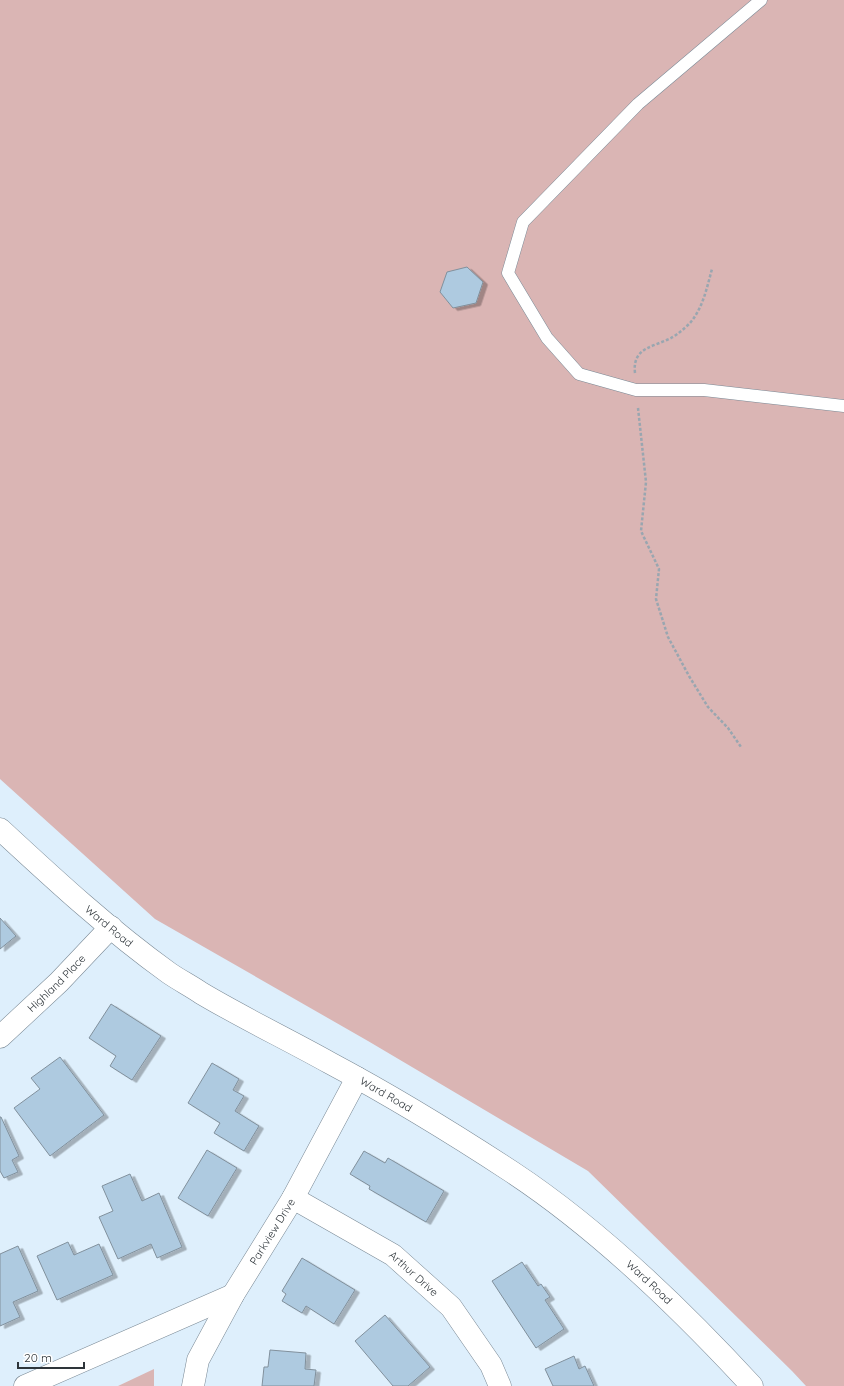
<svg xmlns="http://www.w3.org/2000/svg" width="844" height="1386" font-family="Quicksand,sans-serif">
<style>
.green{fill:#dab5b4}
.building{fill:#aecae0;stroke:#81909c;filter:url(#shadow)}
.lines{fill:none;stroke-linecap:round;stroke-linejoin:round}
.lane-casing{stroke:#7a8995;stroke-width:13}
.street-casing{stroke:#7a8995;stroke-width:23}
.path{stroke:#99a6b0;stroke-width:2.5;stroke-dasharray:3 2;stroke-linecap:butt}
.lane{stroke:#fff;stroke-width:12}
.street{stroke:#fff;stroke-width:22}
.labels{text-anchor:middle;dominant-baseline:central;stroke-width:3;stroke-linejoin:round;paint-order:stroke}
.street-label{font-size:11px;fill:#2e353a;stroke:#fff}
</style>
<defs>
<filter id="shadow"><feDropShadow dx="4.5" dy="2.5" stdDeviation="0" flood-color="#0004"/></filter>
</defs>
<rect width="100%" height="100%" fill="#deeffc"/>
<path class="green" d="M0,0H844V1386H806L792,1371L588,1171L368,1041L155,919L0,779Z
M154,1369V1386H118Z"/>
<path class="building" d="M467,267L483,282L476,303L453,308L440,292L447,272Z
M0,918L16,936L0,949Z
M111,1004L161,1036L132,1080L110,1066L116,1056L89,1038Z
M60,1057L104,1115L50,1156L14,1108L40,1089L31,1078Z
M212,1063L239,1079L233,1090L244,1096L235,1111L259,1126L244,1151L214,1133L220,1123L188,1103Z
M0,1117H1L19,1156L12,1160L18,1172L4,1178L0,1171Z
M207,1150L237,1168L208,1216L178,1198Z
M364,1151L385,1163L388,1158L444,1191L426,1222L369,1189L370,1186L350,1174Z
M130,1174L142,1201L159,1193L182,1247L157,1258L151,1244L118,1259L99,1217L113,1211L102,1186Z
M68,1242L74,1255L99,1244L113,1275L57,1300L37,1256Z
M18,1246L38,1291L13,1302L20,1317L0,1326V1254Z
M302,1258L355,1290L334,1324L306,1306L302,1313L282,1301L286,1294L282,1291Z
M522,1262L538,1286L541,1284L550,1297L545,1300L564,1329L536,1348L492,1281Z
M385,1315L430,1367L408,1386H393L355,1341Z
M270,1350L306,1353L305,1369L316,1370L314,1386H262L264,1367H268Z
M574,1356L579,1369L585,1366L594,1386H553L545,1369Z"/>
<g class="lines">
<g class="lane-casing">
<path id="lane" d="M761,0L638,104L523,222L508,273L547,338L579,374L636,390H704L844,406"/>
</g>
<g class="street-casing">
<g id="street">
<path id="s1" d="M0,829C54,879 109,930 169,973C179,980 191,986 201,993C243,1018 287,1039 330,1063C392,1096 454,1134 512,1172C600,1230 681,1309 752,1386"/>
<path id="s2" d="M0,1037L59,982L111,927"/>
<path id="s3" d="M293,1198L393,1255L451,1307L491,1365L500,1386"/>
<path d="M25,1386L233,1295"/>
<path id="s4" d="M193,1386L198,1360L233,1295L293,1198L357,1078"/>
</g>
</g>
<path class="path" d="M635,373C632,347 654,347 671,338C677,335 685,328 690,323C703,308 707,287 712,269
M638,408L646,482L641,531L659,569L656,599L668,637L689,676L708,707L728,728L741,747"/>
<use href="#lane" class="lane"/>
<use href="#street" class="street"/>
</g>
<g class="labels">
<g class="street-label">
<text stroke="none"><textPath href="#s1" startOffset="146">Ward Road</textPath></text>
<text stroke="none"><textPath href="#s2" startOffset="78">Highland Place</textPath></text>
<text stroke="none"><textPath href="#s1" startOffset="471">Ward Road</textPath></text>
<text stroke="none"><textPath href="#s4" startOffset="175">Parkview Drive</textPath></text>
<text stroke="none"><textPath href="#s3" startOffset="143">Arthur Drive</textPath></text>
<text stroke="none"><textPath href="#s1" startOffset="795">Ward Road</textPath></text>
</g>
</g>
<path d="M18 1362v6h66v-6" fill="none" stroke="#2e353a" stroke-width="2"/>
<text x="24" y="1362" font-size="12" fill="#2e353a" stroke="#ffffff" stroke-width="3" paint-order="stroke">20 m</text>
</svg>
